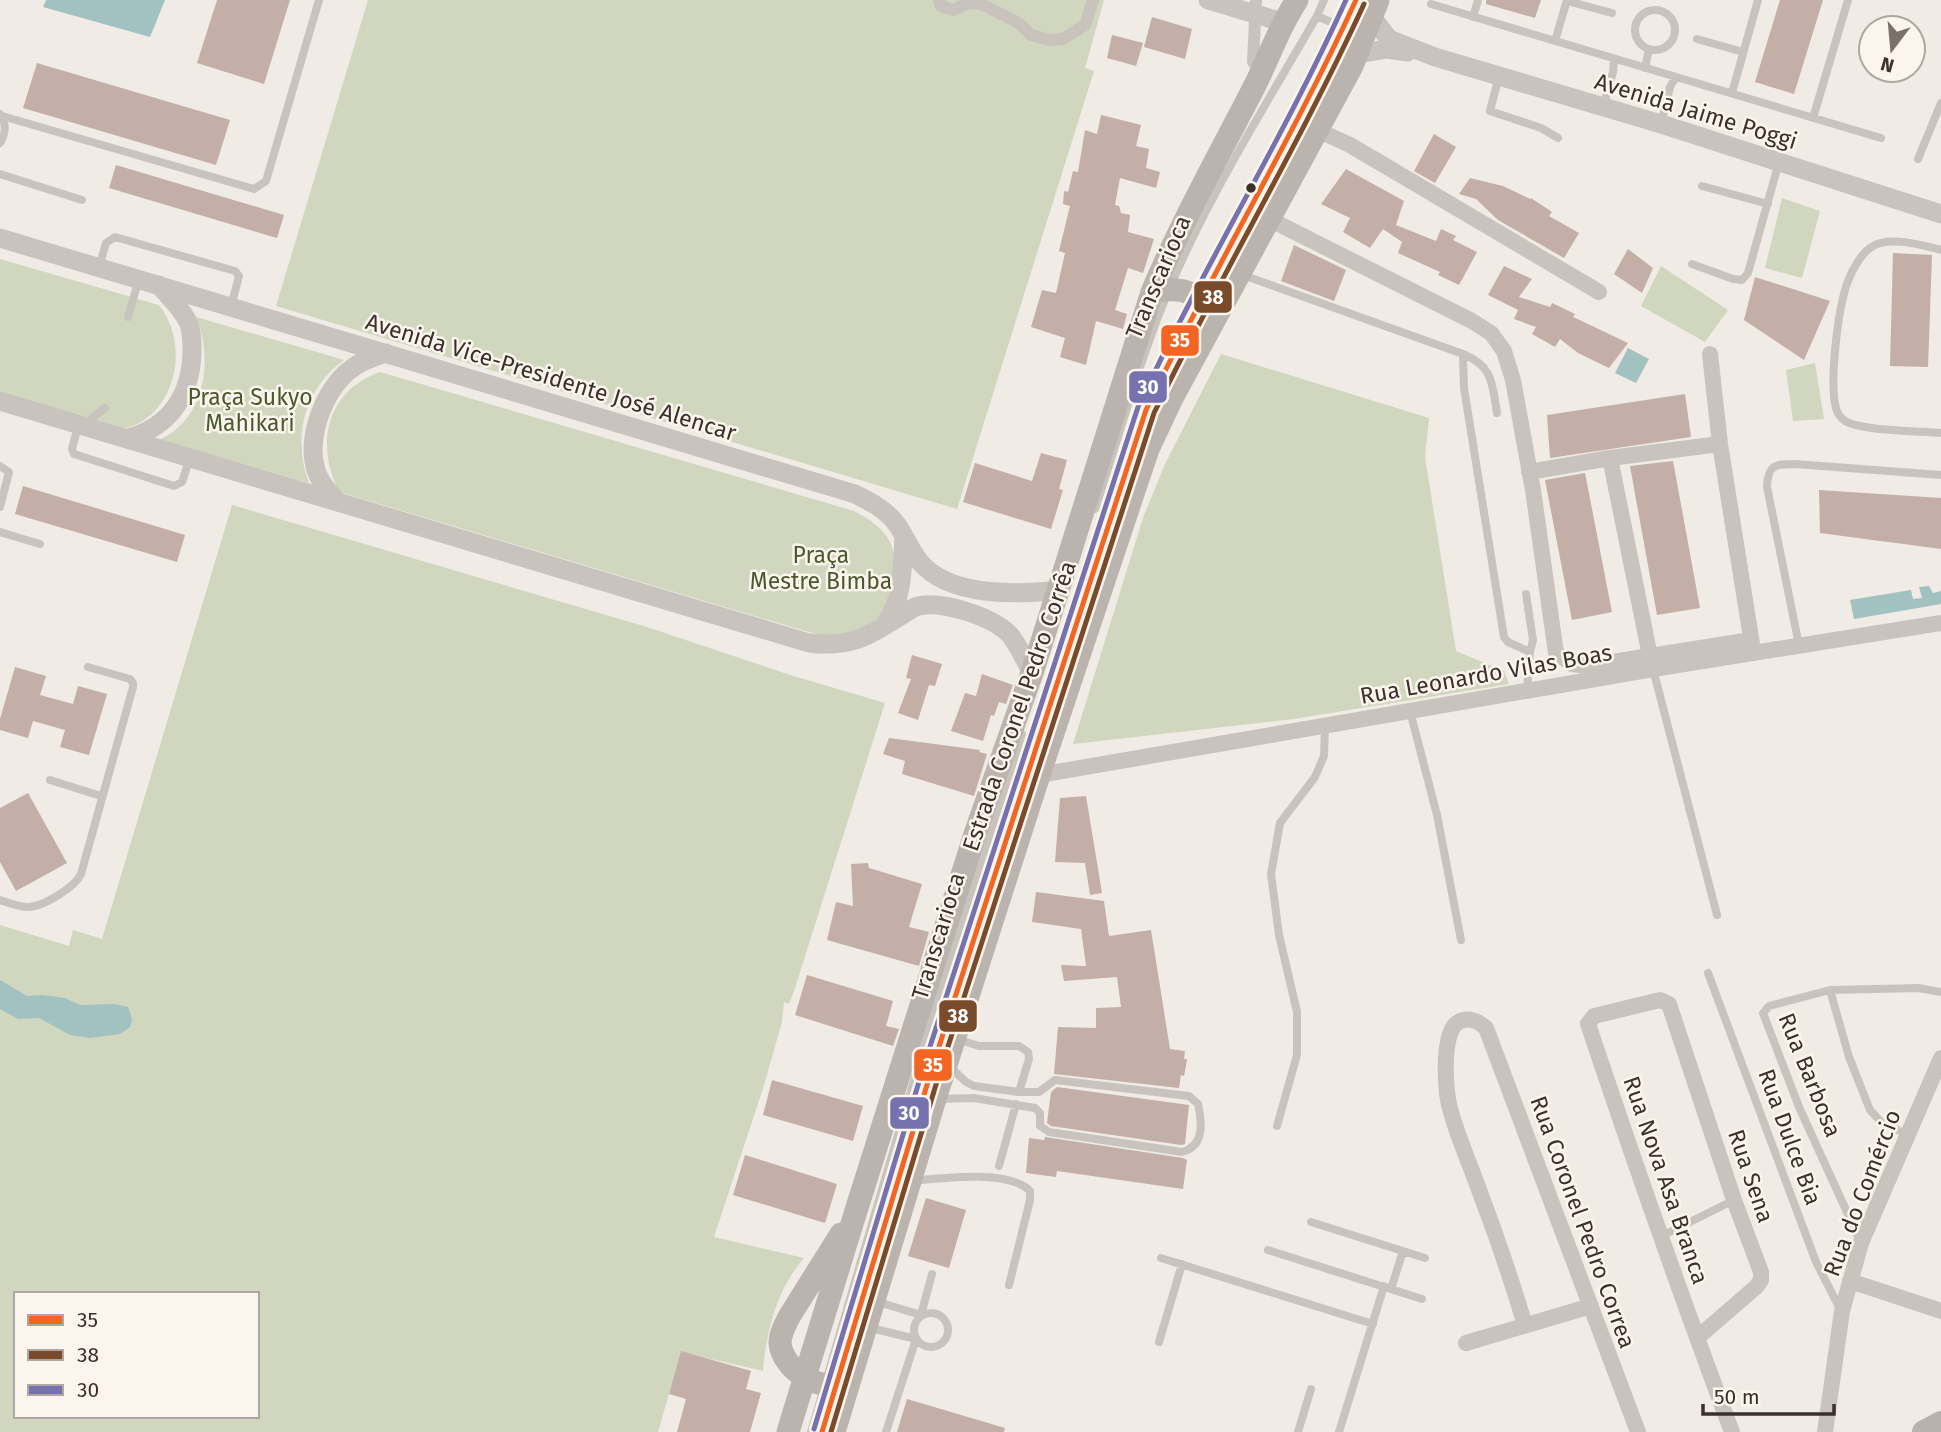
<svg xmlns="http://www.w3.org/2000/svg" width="1941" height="1432" font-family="'Fira Sans',sans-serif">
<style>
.green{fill:#d1d6bf;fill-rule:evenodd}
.water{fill:#a1c2c1}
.building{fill:#c3afa7}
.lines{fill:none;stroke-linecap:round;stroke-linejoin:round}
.service{stroke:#c9c3be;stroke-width:8}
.pedestrian{stroke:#c9c3be;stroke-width:12}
.minor{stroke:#c9c3be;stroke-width:16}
.tertiary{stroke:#c9c3be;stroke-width:19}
.secondary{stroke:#bab3ae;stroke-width:23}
.primary{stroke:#b8b1ad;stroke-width:24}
.bus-1-casing{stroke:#fbf5ee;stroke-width:10}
.bus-2-casing{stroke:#fbf5ee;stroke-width:10}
.bus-3-casing{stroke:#fbf5ee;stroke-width:10}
.bus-1{stroke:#f26522;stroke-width:5}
.bus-2{stroke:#7a4b2a;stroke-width:5}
.bus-3{stroke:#7672af;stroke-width:5}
.bus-dot{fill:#3b302b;stroke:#fbf5ee;stroke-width:2.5}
.labels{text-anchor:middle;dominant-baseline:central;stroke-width:5;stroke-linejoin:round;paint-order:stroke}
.street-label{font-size:23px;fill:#3b302b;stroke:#fbf5ee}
.park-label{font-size:23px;fill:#4a5a2e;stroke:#fbf5ee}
.line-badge{stroke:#fbf5ee;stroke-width:2.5}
.badge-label{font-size:19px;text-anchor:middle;font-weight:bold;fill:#fff}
</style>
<rect width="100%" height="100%" fill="#f0ebe5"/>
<path class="green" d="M368,0H1104L1085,68L1094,71L957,509L276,306Z
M1782,198L1820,211L1802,278L1765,268Z
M0,259L159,305C191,345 176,418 122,429L0,394Z
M1661,266L1728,310L1705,342L1641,306Z
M196,317L344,360C304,389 292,438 309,483L159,440C205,420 214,359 196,317Z
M1221,354L1429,418L1425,457L1456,651L1504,671L1509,684L1294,719L1073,744L1143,518L1165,464Z
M1815,363L1824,419L1793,421L1786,370Z
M380,372L854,511C891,530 902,550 890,591C887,604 881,616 871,624C860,633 843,635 829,638L339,492C315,444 326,391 380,372Z
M232,505L647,627L787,674L885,703L795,988L789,1004L784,1002L782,1022L764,1085L714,1237L804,1258C776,1291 767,1329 763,1371L681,1352L658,1432H0V925L69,946L73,930L102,939ZM16,1294H257V1416H16Z"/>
<path class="water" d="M46,0H165L150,37L43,7Z
M1628,348L1649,359L1636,383L1615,373Z
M1929,586L1933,593L1941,591V604L1854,619L1850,600L1911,590L1913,599L1922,598L1919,587Z
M0,980L27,996L43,995L65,998L80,1005L114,1004L128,1007L132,1019L130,1027L120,1034L90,1038L70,1035L39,1018L18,1019L0,1009Z"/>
<path class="building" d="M217,0H290L264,84L197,63Z
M1486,0H1541L1535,18L1486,4Z
M1780,0H1823L1794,94L1755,82Z
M1152,17L1192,29L1185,59L1144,47Z
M1112,35L1143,43L1136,66L1107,58Z
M37,63L230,120L216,165L23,108Z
M1101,115L1141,125L1136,146L1149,149L1146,168L1160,172L1156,188L1120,178L1115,205L1119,206L1121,213L1130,215L1128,232L1154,239L1143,273L1128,268L1115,310L1127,314L1123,329L1096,321L1086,365L1060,357L1065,338L1031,327L1042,290L1056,293L1065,253L1059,251L1070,206L1063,204L1064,191L1068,192L1073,171L1078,172L1085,130L1097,134Z
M1434,134L1456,147L1435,183L1414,171Z
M116,165L284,215L277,238L109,188Z
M1346,169L1404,201L1396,225L1436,241L1441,229L1456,236L1453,240L1477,252L1459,285L1438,275L1440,272L1398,253L1402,242L1383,229L1370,248L1343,232L1350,218L1321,204Z
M1470,178L1503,186L1530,199L1531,198L1552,212L1549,216L1579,233L1564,258L1498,220L1476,199L1459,194Z
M1294,245L1346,270L1334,301L1281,281Z
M1628,249L1653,268L1642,293L1614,274Z
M1893,253L1932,255L1928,367L1890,366Z
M1504,266L1532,279L1519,297L1550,307L1552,303L1575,314L1573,317L1628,343L1609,368L1578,353L1560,339L1555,347L1532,334L1536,327L1514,319L1518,310L1488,295Z
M1755,277L1830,301L1804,360L1744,320Z
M1685,394L1691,437L1550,458L1547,415Z
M1041,453L1067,460L1059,489L1063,490L1051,529L963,502L975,463L1032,481Z
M1673,461L1700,608L1657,615L1630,466Z
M1585,473L1612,612L1572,620L1545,480Z
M23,486L185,535L177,562L15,514Z
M1819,490L1941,498V549L1820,533Z
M912,655L942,664L935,686L929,685L918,720L898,713L911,679L906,678Z
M15,667L46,676L40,695L73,704L78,686L107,694L89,755L60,747L65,730L33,721L28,738L0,730V719Z
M982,674L1013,685L1006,704L999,702L994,716L991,715L983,741L951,731L965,693L976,696Z
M889,738L980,750L979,752L987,754L974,796L902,774L905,761L883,754Z
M28,793L67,863L16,891L0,862V808Z
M1086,796L1102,893L1090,895L1085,863L1055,862L1060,798Z
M868,863L869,868L922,884L909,927L929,932L919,966L827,940L836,902L853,906L851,864Z
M1036,892L1104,901L1109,936L1151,930L1170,1049L1185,1051L1184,1059H1187L1184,1076L1181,1075L1179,1088L1054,1074L1058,1027L1096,1028V1008L1121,1007L1117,977L1064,981L1061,965L1086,966L1081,929L1032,922Z
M807,975L893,1001L886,1026L899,1029L893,1046L795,1015Z
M772,1080L863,1106L853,1141L763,1115Z
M1057,1087L1189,1105L1185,1144L1181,1145L1051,1126L1047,1123L1051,1092Z
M1045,1137L1183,1158L1187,1160L1183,1189L1057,1171L1056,1177L1026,1173L1029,1138L1044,1140Z
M745,1155L837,1184L825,1223L733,1195Z
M926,1198L966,1210L949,1268L908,1256Z
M681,1351L751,1371L746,1389L761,1393L750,1432H677L686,1399L669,1394Z
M907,1399L1005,1428L1004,1432H897Z"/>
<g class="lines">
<path class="service" d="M1567,1L1612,13
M1431,4L1881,138
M1635 30a20 20 0 1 1 40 0a20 20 0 1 1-40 0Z
M1317,16L1345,28
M1473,17L1478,0
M1697,39L1743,52
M1555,41L1567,0
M1645,68L1649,49
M1499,76L1490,111L1541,128L1558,138
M1732,93L1758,0
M1603,107L1613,72L1614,59
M2,116L254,189L266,181L319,0
M1813,118L1848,0
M1661,124L1670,87L1676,77
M0,143C6,133 7,124 0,114
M1918,159L1941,103
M0,174L82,200
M1702,186L1768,204
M1941,250C1922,245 1891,236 1873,246C1862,252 1852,270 1848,281C1838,307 1829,382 1836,408C1837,413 1841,418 1845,421C1862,431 1919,431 1941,433
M1692,264L1733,279L1742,280L1748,273L1779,162
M99,267L106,243L115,237L235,271L239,276L231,307
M1243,275L1463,354L1464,388L1504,637L1508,642L1530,652L1527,690
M128,317L139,279
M1463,354C1494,367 1492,384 1497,413
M86,423L105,408
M78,426L72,449L74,454L174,486L182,482L190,458
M0,466L9,472L0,507
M1095,509C1123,425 1145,338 1183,258C1222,174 1271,96 1317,16L1324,0
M0,532L40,544
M1526,594L1533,640L1530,652
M1799,645L1767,487C1768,465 1774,464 1795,464L1941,475
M1653,669L1717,915
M1410,711L1437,815L1461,940
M50,780L101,796
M0,900C9,903 19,907 28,907C43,907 75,887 81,874L133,687V683L130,679L88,667
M1708,973L1816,1262L1840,1309
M1830,990L1849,1057L1870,1110L1881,1122L1908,1135
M956,1039L979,1046H1019L1028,1052L1029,1059L1019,1092
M938,1099L974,1098L1035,1108L1040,1113V1126L1049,1132L1182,1152C1205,1146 1202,1122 1198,1104L1189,1096L1055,1080L1039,1092H1019L974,1086L966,1082L948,1065
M1277,1126L1297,1055V1012L1279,935L1271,874L1280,823L1315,777L1324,756L1325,725
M905,1158L1020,793L1146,410L1182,335L1321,77L1356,0
M999,1166L1016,1104
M912,1181C941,1178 1009,1169 1030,1191V1200L1009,1285
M1311,1222L1425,1258
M1660,1237L1734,1200
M1861,1243L1799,1107L1763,1013L1769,1006L1830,990L1918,988L1941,992
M1268,1250L1422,1299
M1161,1258L1373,1324
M1391,1289L1403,1251
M875,1301L921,1315L932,1274
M914 1330a17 17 0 1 1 34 0a17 17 0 1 1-34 0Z
M867,1327L916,1339L886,1432
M1159,1342L1182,1264
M811,1432L922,1053L1022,734
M822,1432L828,1415
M1298,1432L1311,1389
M1339,1432L1384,1286"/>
<path class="pedestrian" d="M939,0L941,6L953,10L968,3L981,4L1019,23L1031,35L1049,40L1063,39L1085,25L1093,0
M1256,0L1253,62L1262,72"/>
<path class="minor" d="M1317,130L1350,145L1599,292
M1269,219L1470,320L1491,333L1504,351L1513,380L1533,490L1556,653L1572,664L1587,666L1751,640
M1710,354L1720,444
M1610,458L1720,444L1753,650
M1529,472L1610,458L1652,666
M1039,775L1653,669L1941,623
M1850,1281L1941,1311
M1525,1325C1512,1282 1498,1240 1482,1198C1472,1169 1459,1141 1451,1112C1445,1094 1441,1035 1457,1023C1467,1016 1478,1021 1486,1028L1638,1432
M1697,1338L1756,1287L1761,1280V1272L1734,1200L1669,1004L1660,1000L1594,1016L1588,1024C1634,1161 1681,1297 1732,1432
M1466,1343L1591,1306
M1825,1432L1842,1311L1861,1243L1941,1058"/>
<path class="tertiary" d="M1208,0L1282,22
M1372,17L1389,39L1435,57L1661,124L1941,214
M1358,54L1387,49L1407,52
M0,238L855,494C871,502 887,510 898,526C906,538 911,551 920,562C949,597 1018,595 1058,590
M0,401L809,643C858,649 875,631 915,607C939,599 991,616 1009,634C1019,645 1025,661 1032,673
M129,438C171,426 191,394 192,352C192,342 192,328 187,320C180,307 168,296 159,285
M338,502C332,495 325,489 321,481C301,449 322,390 351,369C361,361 374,357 386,353
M885,623C904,600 902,565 904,536"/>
<path class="secondary" d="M1152,292C1187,285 1205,293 1209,329
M841,1234L789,1317C785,1325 780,1334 780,1343C782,1369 822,1396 844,1379C848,1376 851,1370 854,1365
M788,1432L855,1214L976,831L1032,673L1152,292C1181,223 1218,157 1252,91C1269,59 1277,30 1297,0
M834,1432L935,1099L1039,775L1148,449L1171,400L1352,66L1378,0"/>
<path class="primary" d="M1924,1432L1941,1423"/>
<g class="bus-1-casing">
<path id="bus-1" d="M822,1432L933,1065L1146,410C1212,271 1292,140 1356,0"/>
</g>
<g class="bus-2-casing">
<path id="bus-2" d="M831,1432L941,1068L1154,413C1221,275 1300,143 1364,4"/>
</g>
<g class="bus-3-casing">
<path id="bus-3" d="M814,1429L925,1062L1138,407C1202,269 1283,139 1346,0"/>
</g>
<use href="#bus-1" class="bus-1"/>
<use href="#bus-2" class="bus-2"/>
<use href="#bus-3" class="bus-3"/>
</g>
<circle class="bus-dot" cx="1251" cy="188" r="6"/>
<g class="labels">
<g class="street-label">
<text transform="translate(1696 111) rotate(17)">Avenida Jaime Poggi</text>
<text transform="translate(1158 277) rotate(-67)">Transcarioca</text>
<text transform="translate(551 377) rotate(17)">Avenida Vice-Presidente José Alencar</text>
<text transform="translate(1486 674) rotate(-10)">Rua Leonardo Vilas Boas</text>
<text transform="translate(1019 706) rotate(-71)">Estrada Coronel Pedro Corrêa</text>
<text transform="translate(938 936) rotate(-73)">Transcarioca</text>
<text transform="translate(1810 1075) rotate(68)">Rua Barbosa</text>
<text transform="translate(1790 1137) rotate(70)">Rua Dulce Bia</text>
<text transform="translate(1751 1176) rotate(71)">Rua Sena</text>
<text transform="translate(1666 1180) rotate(71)">Rua Nova Asa Branca</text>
<text transform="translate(1862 1193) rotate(-69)">Rua do Comércio</text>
<text transform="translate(1583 1222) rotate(70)">Rua Coronel Pedro Correa</text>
</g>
<g class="park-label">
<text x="250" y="397">Praça Sukyo<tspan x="250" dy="26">Mahikari</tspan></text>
<text x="821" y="555">Praça<tspan x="821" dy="26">Mestre Bimba</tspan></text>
</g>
</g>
<g class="line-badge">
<rect x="1193" y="280" width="40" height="34" rx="7" fill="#7a4b2a"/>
<rect x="1160" y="324" width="40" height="33" rx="7" fill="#f26522"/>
<rect x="1128" y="370" width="40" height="34" rx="7" fill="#7672af"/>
<rect x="938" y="999" width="40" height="34" rx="7" fill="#7a4b2a"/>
<rect x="913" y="1048" width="40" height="34" rx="7" fill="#f26522"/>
<rect x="889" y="1096" width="41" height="34" rx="7" fill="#7672af"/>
</g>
<g class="badge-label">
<text x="1213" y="304">38</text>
<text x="1180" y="347">35</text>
<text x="1148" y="394">30</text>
<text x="958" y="1023">38</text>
<text x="933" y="1072">35</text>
<text x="909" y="1120">30</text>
</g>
<rect x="14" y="1292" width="245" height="126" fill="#fbf5ee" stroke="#aea6a0" stroke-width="2"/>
<rect x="28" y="1315" width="35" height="10" fill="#f26522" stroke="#aea6a0" stroke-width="2"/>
<text x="77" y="1327" font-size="21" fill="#3b302b">35</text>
<rect x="28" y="1350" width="35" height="10" fill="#7a4b2a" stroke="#aea6a0" stroke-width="2"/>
<text x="77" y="1362" font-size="21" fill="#3b302b">38</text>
<rect x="28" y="1385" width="35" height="10" fill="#7672af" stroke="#aea6a0" stroke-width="2"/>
<text x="77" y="1397" font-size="21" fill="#3b302b">30</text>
<g transform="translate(1892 49) rotate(196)"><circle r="33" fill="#fbf5ee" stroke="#aea6a0" stroke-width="2"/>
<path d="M0-5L12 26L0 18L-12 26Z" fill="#7a716c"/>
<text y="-10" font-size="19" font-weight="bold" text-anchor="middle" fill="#3b302b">N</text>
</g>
<path d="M1703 1404v10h131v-10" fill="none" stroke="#3b302b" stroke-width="3.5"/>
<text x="1714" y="1404" font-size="21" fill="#3b302b" stroke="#fbf5ee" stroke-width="5" paint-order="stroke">50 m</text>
</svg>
